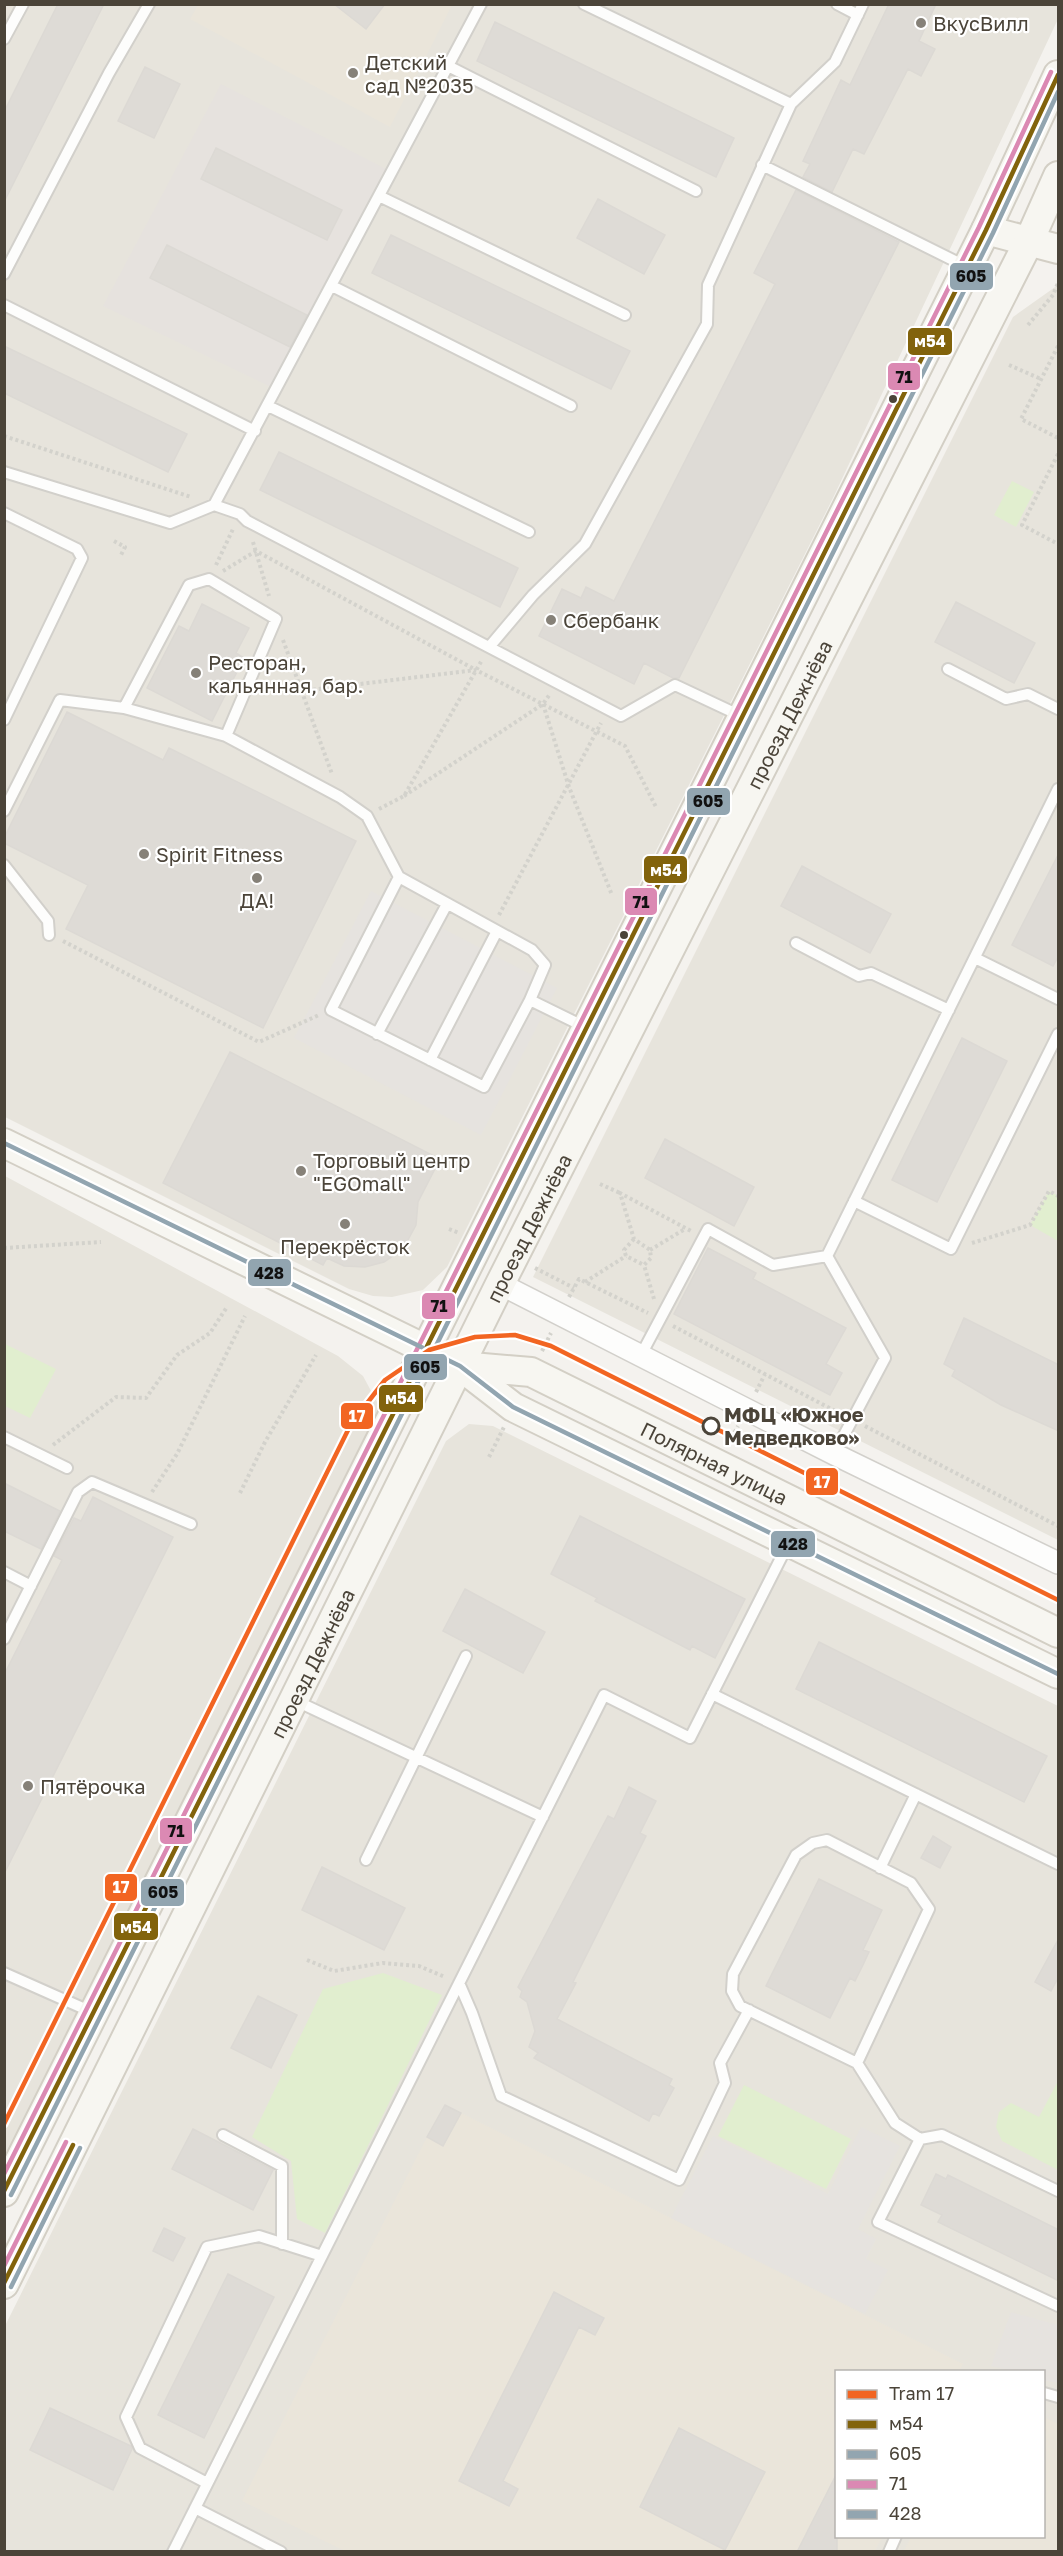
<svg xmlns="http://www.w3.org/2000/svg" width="1063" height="2556" font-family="'Golos Text',sans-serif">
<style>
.residential{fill:#e7e4dc;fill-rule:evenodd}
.industrial{fill:#e6e2de}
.education{fill:#eae5da}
.green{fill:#e1eecf}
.parking{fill:#e6e3df}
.building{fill:#dedbd6;stroke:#dcd9d4;stroke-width:1.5}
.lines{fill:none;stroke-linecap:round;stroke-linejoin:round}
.lane-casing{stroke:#d2d0cb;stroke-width:14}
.street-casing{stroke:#d2d0cb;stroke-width:24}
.secondary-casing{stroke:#d3cfc5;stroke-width:32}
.path{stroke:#d3d2cc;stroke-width:4;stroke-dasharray:3 3;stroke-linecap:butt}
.lane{stroke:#fdfdfc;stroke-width:10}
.street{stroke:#fdfdfc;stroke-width:21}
.secondary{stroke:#f7f6f1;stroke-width:28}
.bus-1-casing{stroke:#fff;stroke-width:9}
.bus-2-casing{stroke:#fff;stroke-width:9}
.bus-3-casing{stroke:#fff;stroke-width:9}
.bus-4-casing{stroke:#fff;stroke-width:9}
.bus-1{stroke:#82630c;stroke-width:4.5}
.bus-2{stroke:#92a5b0;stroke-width:4.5}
.bus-3{stroke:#db89b3;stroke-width:4.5}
.bus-4{stroke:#92a5b0;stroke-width:4.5}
.tram-1-casing{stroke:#fff;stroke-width:9}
.tram-1{stroke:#f26522;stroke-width:4.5}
.poi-dot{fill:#868178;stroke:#fff;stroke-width:2}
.bus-dot{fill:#4b4439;stroke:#fff;stroke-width:2}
.stop-dot{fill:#fff;stroke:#4b4439;stroke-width:3}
.labels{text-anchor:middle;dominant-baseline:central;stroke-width:4.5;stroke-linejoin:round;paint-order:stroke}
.poi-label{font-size:20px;fill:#4b4439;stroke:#fff;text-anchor:start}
.street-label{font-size:20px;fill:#4b4439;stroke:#fff}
.stop-label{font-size:20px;font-weight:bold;fill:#4b4439;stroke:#fff;text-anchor:start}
.line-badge{stroke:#fff;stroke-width:2}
.badge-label{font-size:16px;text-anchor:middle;font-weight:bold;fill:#fff}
.pale-badge-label{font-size:16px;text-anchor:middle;font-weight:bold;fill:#111}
</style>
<rect width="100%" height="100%" fill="#f4f2ee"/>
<path class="residential" d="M4,5H1058V19L833,498L447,1267L423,1290L392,1297L373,1296L349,1289L5,1117Z
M1058,285V1540L533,1277L1013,317Z
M5,1176L338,1356L363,1376L377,1402L379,1414L5,2156Z
M469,1424L493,1426L1058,1706V2551H5L4,2328L446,1441ZM836,2372H1044V2536H836Z"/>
<path class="industrial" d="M221,84L386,169L271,387L103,306Z"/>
<path class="education" d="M198,5H452L390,127L190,19Z
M461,2113L963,2364L959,2371L836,2372V2536L882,2537L875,2551H345L242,2501L427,2137L443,2145Z
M1044,2417L1058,2424V2551H904L911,2537L1044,2536Z"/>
<path class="green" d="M1012,481L1034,492L1016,527L994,515Z
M1049,1191L1058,1196V1241L1030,1225Z
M5,1344L56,1369L30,1418L5,1406Z
M383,1973L442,1995L325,2233L297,2219L291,2161L252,2137L323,1989Z
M1058,2081V2170L1002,2141L996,2127L999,2112L1011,2103L1039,2117Z
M744,2085L851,2139L826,2189L718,2136Z"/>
<path class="parking" d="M371,891L557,988L481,1135L294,1038Z
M861,2127L900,2146L858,2229L876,2239L866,2259L888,2270L865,2314L671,2218L713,2136L828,2194Z
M1011,2312L1058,2325V2383L1044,2380V2372L1011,2371L991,2366Z"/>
<path class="building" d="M58,4H104L4,202V112Z
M334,4H385L366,29Z
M889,4H936L919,41L935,49L921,76L908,69L864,154L853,149L832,192L803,177L810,164L803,161L841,80L850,85Z
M495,22L734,138L716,177L477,61Z
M145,67L180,84L154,138L118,121Z
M216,148L342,210L327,240L201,179Z
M796,190L899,242L679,678H673L644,663L634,684L539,636L562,589L581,598L586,587L614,601L775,284L754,273Z
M598,199L665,235L644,274L577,238Z
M391,235L630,351L611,389L372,273Z
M167,245L307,315L290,347L150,278Z
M4,346L187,434L168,472L4,393Z
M279,452L518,568L500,607L260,490Z
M956,602L1035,643L1014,683L935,642Z
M202,604L249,628L236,653L244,658L212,721L147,688L179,626L189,631Z
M67,712L163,760L169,748L356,841L263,1028L66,929L88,885L4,843V838Z
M1059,853V955L1053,966L1012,945Z
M802,866L891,914L870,953L781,906Z
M962,1038L1007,1061L937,1202L892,1180Z
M230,1052L440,1159L418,1202L416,1225L403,1249L384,1262L365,1267L344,1266L327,1258L323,1265L163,1183Z
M665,1139L754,1187L734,1226L645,1178Z
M708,1248L756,1273L753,1279L846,1328L826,1364L842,1373L830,1395L674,1314Z
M964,1318L1059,1365V1431L1001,1405L952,1376L955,1370L944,1364Z
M4,1483L60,1511L41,1549L4,1531Z
M93,1497L173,1537L4,1874V1675L62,1560L54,1556L74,1518L81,1521Z
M580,1516L745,1599L715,1658L692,1646L690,1650L595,1601L597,1598L551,1574Z
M465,1589L545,1632L523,1673L443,1631Z
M819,1642L1047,1756L1024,1802L796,1689Z
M629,1787L656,1801L640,1833L646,1836L573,1982L576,1983L557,2019L672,2079L669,2085L674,2088L659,2116L653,2113L649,2121L534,2058L538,2053L529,2047L535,2031L527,2002L520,1997L522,1991L518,1987L608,1816L614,1819Z
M933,1836L951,1847L940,1868L921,1858Z
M322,1867L405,1908L384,1950L302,1910Z
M819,1879L882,1910L863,1950L869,1952L862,1967L855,1981L850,1978L830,2018L766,1986Z
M1059,1938V1976L1051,1991L1035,1982Z
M258,1996L297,2015L271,2068L231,2048Z
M445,2105L461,2113L443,2146L427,2137Z
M193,2129L273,2170L253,2210L172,2169Z
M936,2174L946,2179L948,2175L1059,2230V2281L938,2222L942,2215L921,2205Z
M164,2228L185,2238L173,2261L153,2251Z
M228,2274L274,2297L204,2438L158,2415Z
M554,2292L604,2318L595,2335L579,2327L503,2481L518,2489L509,2506L459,2481Z
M50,2408L131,2446L132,2449L113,2490L30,2450Z
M679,2428L765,2472L725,2550L640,2507Z
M837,2473V2552H797Z"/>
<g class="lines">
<g class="lane-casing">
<path id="lane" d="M584,4L791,104
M837,4L858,15
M4,39L23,4
M448,66L696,191
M762,165L967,267
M379,196L625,315
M4,274L109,73L149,4
M332,286L571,406
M4,305L255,431
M268,406L529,532
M4,472L170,523L214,505L481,4
M214,505L240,514L247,521L621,716L675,685L741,716
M4,513L77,549L82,558L4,720
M490,646L533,595L585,544L707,324L708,285L791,104L835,62L863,4
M948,669L1006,699L1028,694L1058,709
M124,708L189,585L209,579L276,619L226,736
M4,811L60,700L124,708L226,736L340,797L367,816L399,877L331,1010L484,1087L530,1000
M4,865L48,921L49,935
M399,877L532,950L545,965L530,1000L587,1028
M796,943L859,976L871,973L949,1010
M975,958L1058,999
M377,1034L447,904
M430,1060L497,931
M854,1201L951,1249L1058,1034
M641,1355L708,1229L773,1265L827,1256
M4,1437L67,1468
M834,1454L885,1358L827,1256L1058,789
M4,1572L31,1586
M4,1639L78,1492L92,1482L191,1524
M712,1694L1058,1864
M294,1700L543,1817
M366,1860L466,1656
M880,1868L916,1794
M4,1973L94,2013
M459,1983L472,2013L501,2096L679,2180L725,2083L720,2063L749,2010
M857,2063L929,1909L911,1883L827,1840L813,1843L796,1855L733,1974L732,1991L740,2006L857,2063L895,2123L920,2139
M223,2135L282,2166V2244
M1058,2191L942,2135L920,2139L878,2222L1058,2306
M1044,2393L1058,2397
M207,2483L140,2448L126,2417L207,2247L259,2236L322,2256
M195,2508L281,2552
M173,2552L604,1695L690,1738L788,1544
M889,2552L896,2536"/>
</g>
<g class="street-casing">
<path id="street" d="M500,1284L834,1454L1058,1563"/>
</g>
<g class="secondary-casing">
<g id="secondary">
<path d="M986,230L1058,249"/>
<path d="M4,1143L460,1366L513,1407L1058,1674"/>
<path id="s1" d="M460,1366L531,1372L1058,1633"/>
<path d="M4,2192L986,230L1058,75"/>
<path id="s2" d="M4,2284L500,1284L1029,241L1058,176"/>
</g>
</g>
<path class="path" d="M1028,325L1053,295L1058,283
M1058,346L1021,419L1058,438
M1009,365L1041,379
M4,436L191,497
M1058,454L1022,525L1058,544
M114,541L125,547L121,555
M253,542L269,596
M216,565L233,529
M223,571L256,551L476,670
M283,640L332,774
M259,693L302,691L476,670L625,746L656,807
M543,704L569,787L612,895
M404,796L543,704L550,694
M379,809L404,796L482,660
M499,915L601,723
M63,941L259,1042L319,1015
M600,1184L620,1193
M449,1229L459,1233
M634,1239L624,1250L626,1256L644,1265
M972,1243L1030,1225L1049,1191L1058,1196
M4,1248L101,1242
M650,1250L685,1229
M535,1268L574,1288
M585,1282L626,1256
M569,1297L579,1279L648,1313
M654,1299L644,1265L651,1258L650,1250L634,1239L620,1193L691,1231
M673,1326L839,1413
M542,1351L551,1333
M756,1392L765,1374
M865,1426L1058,1526
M729,1443L738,1426
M53,1445L116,1397L146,1398L177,1355L210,1333L227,1307
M489,1457L504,1427
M152,1492L177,1454L245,1316
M240,1493L265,1442L316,1355
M307,1960L334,1971L383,1963L419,1966L445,1977"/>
<use href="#lane" class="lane"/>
<use href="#street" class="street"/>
<use href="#secondary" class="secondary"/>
<g class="bus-1-casing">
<path id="bus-1" d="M4,2191L986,230L1058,75
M4,2283L73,2145"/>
</g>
<g class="bus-2-casing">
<path id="bus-2" d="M11,2195L993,233L1058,92
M11,2287L80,2148"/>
</g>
<g class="bus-3-casing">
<path id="bus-3" d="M4,2174L979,227L1051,72
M4,2266L66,2142"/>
</g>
<g class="bus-4-casing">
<path id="bus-4" d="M4,1143L460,1366L513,1407L1058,1674"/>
</g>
<use href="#bus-1" class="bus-1"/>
<use href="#bus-2" class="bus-2"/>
<use href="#bus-3" class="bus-3"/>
<use href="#bus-4" class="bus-4"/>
<g class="tram-1-casing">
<path id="tram-1" d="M4,2124L351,1424L385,1380L429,1350L475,1337L515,1335L551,1346L1058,1600"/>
</g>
<use href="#tram-1" class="tram-1"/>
</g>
<g class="poi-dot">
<circle cx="921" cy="23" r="6"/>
<circle cx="353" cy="73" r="6"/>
<circle cx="551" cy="620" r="6"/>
<circle cx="196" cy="673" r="6"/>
<circle cx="144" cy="854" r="6"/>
<circle cx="257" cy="878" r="6"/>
<circle cx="301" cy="1171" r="6"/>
<circle cx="345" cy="1224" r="6"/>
<circle cx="28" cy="1786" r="6"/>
</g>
<g class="bus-dot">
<circle cx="893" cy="399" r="5"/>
<circle cx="624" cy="935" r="5"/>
</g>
<circle class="stop-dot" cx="711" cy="1426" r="8"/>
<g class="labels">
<g class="poi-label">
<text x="933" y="23">ВкусВилл</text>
<text x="365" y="62">Детский<tspan x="365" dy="23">сад №2035</tspan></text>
<text x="563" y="620">Сбербанк</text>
<text x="208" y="662">Ресторан,<tspan x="208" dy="23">кальянная, бар.</tspan></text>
<text x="156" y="854">Spirit Fitness</text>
<text x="257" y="900" text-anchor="middle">ДА!</text>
<text x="313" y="1160">Торговый центр<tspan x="313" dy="23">"EGOmall"</tspan></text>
<text x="345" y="1246" text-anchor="middle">Перекрёсток</text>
<text x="40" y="1786">Пятёрочка</text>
</g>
<g class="street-label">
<text stroke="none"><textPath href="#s2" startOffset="1755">проезд Дежнёва</textPath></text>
<text stroke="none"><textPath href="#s2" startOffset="1179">проезд Дежнёва</textPath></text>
<text stroke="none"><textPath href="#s1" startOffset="276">Полярная улица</textPath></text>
<text stroke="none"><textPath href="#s2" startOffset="693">проезд Дежнёва</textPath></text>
</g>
<g class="stop-label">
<text x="724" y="1414">МФЦ «Южное<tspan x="724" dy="23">Медведково»</tspan></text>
</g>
</g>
<g class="line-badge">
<rect x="949" y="262" width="45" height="29" rx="6" fill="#92a5b0"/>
<rect x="907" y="327" width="46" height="29" rx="6" fill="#82630c"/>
<rect x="887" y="362" width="34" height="29" rx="6" fill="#db89b3"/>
<rect x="686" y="787" width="45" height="29" rx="6" fill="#92a5b0"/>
<rect x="643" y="855" width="45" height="29" rx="6" fill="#82630c"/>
<rect x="624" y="887" width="34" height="29" rx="6" fill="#db89b3"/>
<rect x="247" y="1258" width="45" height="29" rx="6" fill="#92a5b0"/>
<rect x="421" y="1292" width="35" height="28" rx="6" fill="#db89b3"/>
<rect x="403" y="1353" width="45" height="28" rx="6" fill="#92a5b0"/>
<rect x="378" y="1384" width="46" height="29" rx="6" fill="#82630c"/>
<rect x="340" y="1402" width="34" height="28" rx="6" fill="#f26522"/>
<rect x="805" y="1467" width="34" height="29" rx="6" fill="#f26522"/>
<rect x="770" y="1530" width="46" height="28" rx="6" fill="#92a5b0"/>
<rect x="159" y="1817" width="34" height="28" rx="6" fill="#db89b3"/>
<rect x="104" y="1873" width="34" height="29" rx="6" fill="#f26522"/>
<rect x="140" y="1878" width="45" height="29" rx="6" fill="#92a5b0"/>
<rect x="113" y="1912" width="46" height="29" rx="6" fill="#82630c"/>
</g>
<g class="badge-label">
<text x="930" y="347">м54</text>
<text x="666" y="876">м54</text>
<text x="401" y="1404">м54</text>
<text x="357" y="1422">17</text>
<text x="822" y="1488">17</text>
<text x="121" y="1893">17</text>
<text x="136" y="1933">м54</text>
</g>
<g class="pale-badge-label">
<text x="971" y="282">605</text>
<text x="904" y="383">71</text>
<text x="708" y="807">605</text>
<text x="641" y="908">71</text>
<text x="269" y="1279">428</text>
<text x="439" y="1312">71</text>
<text x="425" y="1373">605</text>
<text x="793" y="1550">428</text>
<text x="176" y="1837">71</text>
<text x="163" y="1898">605</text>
</g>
<rect width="1063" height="2556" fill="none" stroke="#4b4439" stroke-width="12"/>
<rect x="835" y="2370" width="210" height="168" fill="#ffffff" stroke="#b7b4b0" stroke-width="1.5"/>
<rect x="847" y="2390" width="30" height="9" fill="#f26522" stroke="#b7b4b0" stroke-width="1.5"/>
<text x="889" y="2400" font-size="18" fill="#4b4439">Tram 17</text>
<rect x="847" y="2420" width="30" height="9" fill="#82630c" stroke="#b7b4b0" stroke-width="1.5"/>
<text x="889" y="2430" font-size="18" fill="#4b4439">м54</text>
<rect x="847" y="2450" width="30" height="9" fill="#92a5b0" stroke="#b7b4b0" stroke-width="1.5"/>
<text x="889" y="2460" font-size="18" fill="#4b4439">605</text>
<rect x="847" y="2480" width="30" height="9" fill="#db89b3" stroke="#b7b4b0" stroke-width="1.5"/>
<text x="889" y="2490" font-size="18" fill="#4b4439">71</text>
<rect x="847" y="2510" width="30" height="9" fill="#92a5b0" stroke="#b7b4b0" stroke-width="1.5"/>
<text x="889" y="2520" font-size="18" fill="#4b4439">428</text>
</svg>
